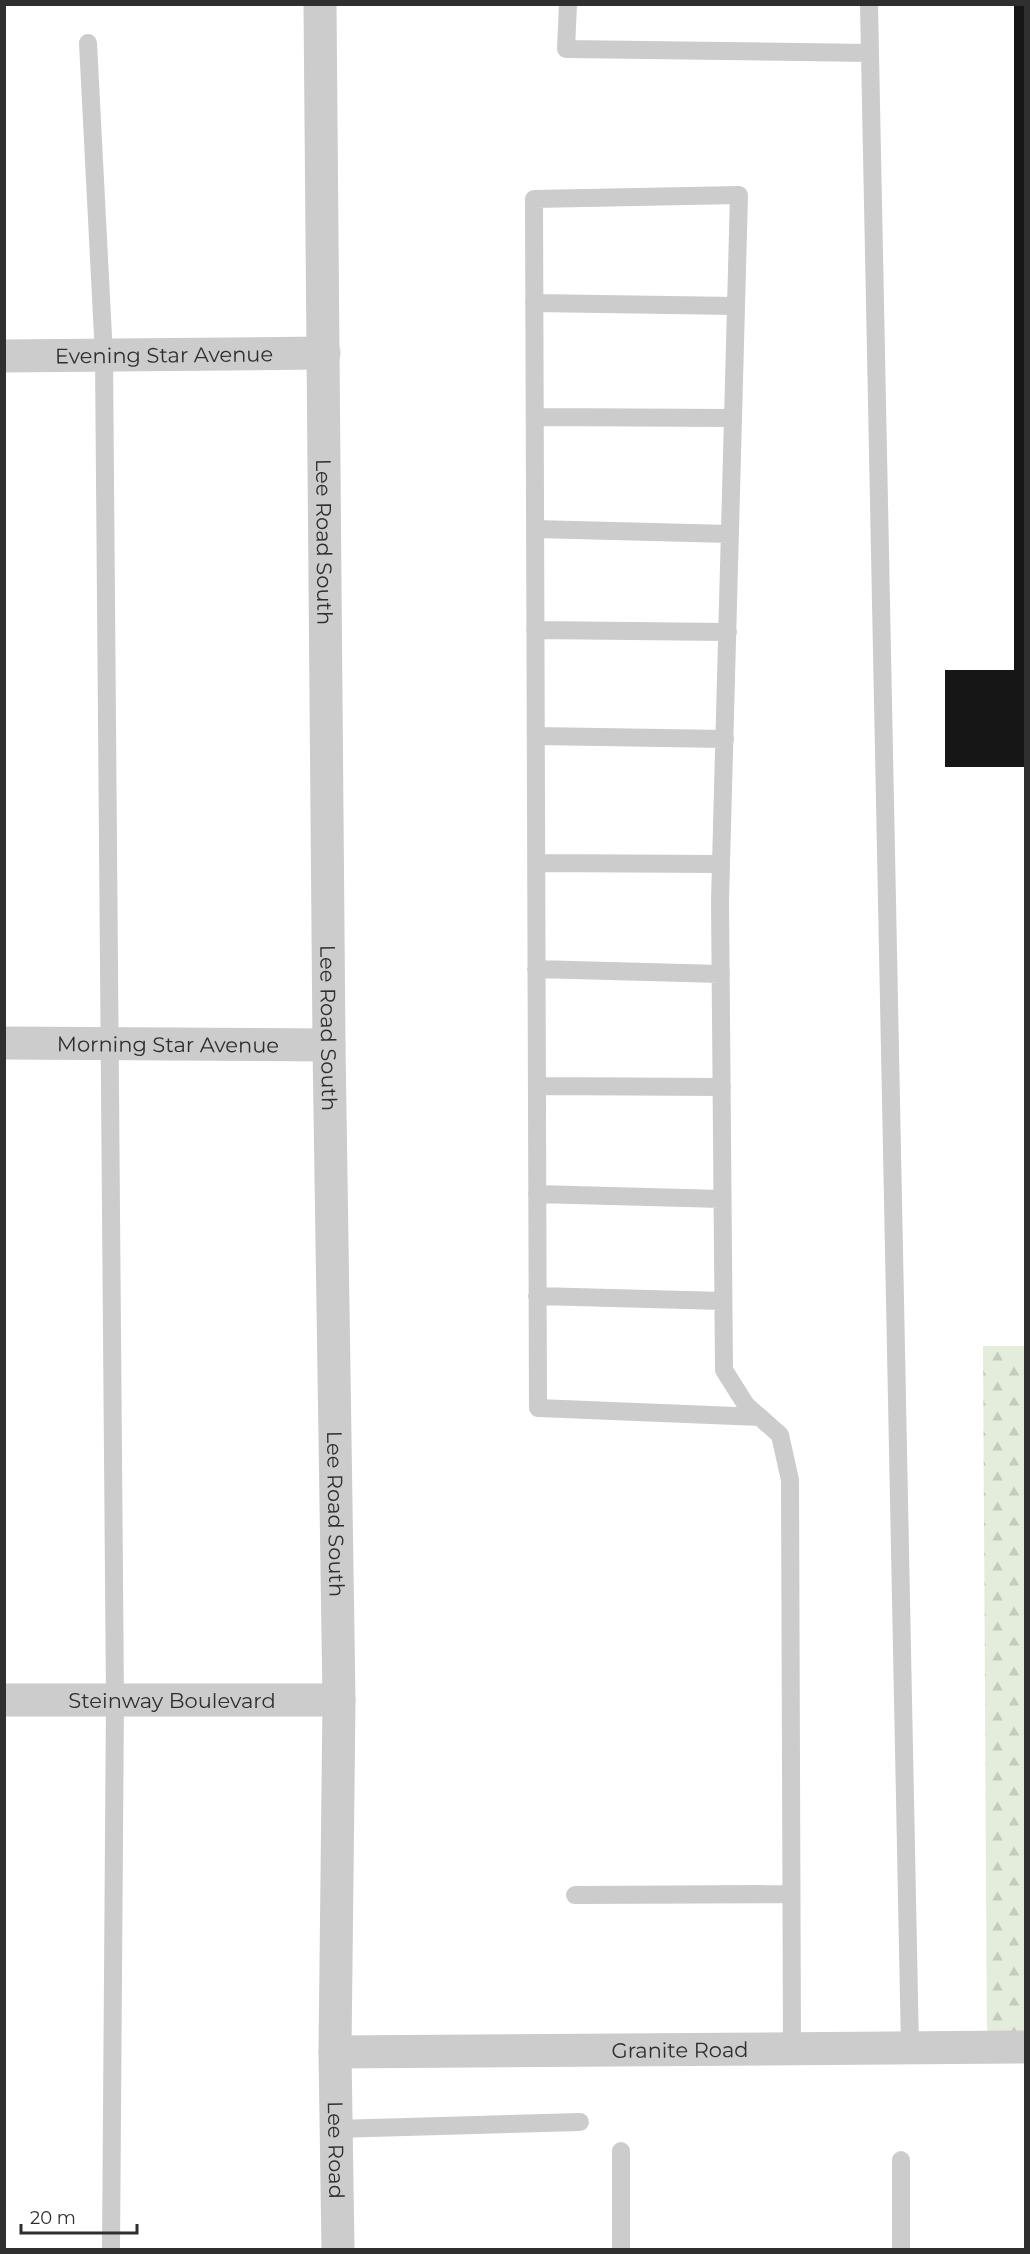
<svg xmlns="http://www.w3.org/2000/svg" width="1030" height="2254" font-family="Montserrat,sans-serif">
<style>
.forest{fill:url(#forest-firs)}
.building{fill:#161616}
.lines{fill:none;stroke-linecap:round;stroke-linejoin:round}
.service{stroke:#ccc;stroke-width:18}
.minor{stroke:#ccc;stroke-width:33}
.labels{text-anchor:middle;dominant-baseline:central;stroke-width:6;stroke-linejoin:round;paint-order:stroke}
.street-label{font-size:21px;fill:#2f2f2f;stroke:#fff}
</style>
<defs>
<pattern id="forest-firs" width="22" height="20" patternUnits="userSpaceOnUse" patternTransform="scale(1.5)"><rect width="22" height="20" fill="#e4eddb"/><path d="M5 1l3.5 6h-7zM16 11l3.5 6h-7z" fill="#c4ccbc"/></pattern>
</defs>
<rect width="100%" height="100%" fill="#fff"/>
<path class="forest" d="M983,1346H1025V2047H987Z"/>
<path class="building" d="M1014,5H1026V767H945V670H1014Z"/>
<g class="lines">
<path class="service" d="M568,4L566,49L870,53
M869,4L910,2048
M88,43L104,356L115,1700L111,2250
M534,303L736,306
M535,417L733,418
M535,529L730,534
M535,630L728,632
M536,736L725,739
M536,863L721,864
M536,969L721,974
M537,1086L722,1087
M537,1194L722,1199
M537,1296L723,1301
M760,1417L538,1408L534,199L739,195L720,901L724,1370L746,1405L780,1435L790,1480L792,2048
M575,1895L791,1894
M336,2129L580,2122
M621,2151V2250
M901,2160V2250"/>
<g class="minor">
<path id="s1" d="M320,4L329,1045L339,1700L335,2052L338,2250"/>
<path id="s2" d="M4,356L324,353"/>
<path id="s3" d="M4,1043L329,1045"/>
<path id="s4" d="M4,1700H339"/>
<path id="s5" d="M335,2052L1026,2047"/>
</g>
</g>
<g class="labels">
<g class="street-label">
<text stroke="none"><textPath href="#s2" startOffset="160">Evening Star Avenue</textPath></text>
<text stroke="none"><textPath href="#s1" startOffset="538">Lee Road South</textPath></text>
<text stroke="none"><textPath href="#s1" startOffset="1024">Lee Road South</textPath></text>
<text stroke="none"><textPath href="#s3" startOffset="164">Morning Star Avenue</textPath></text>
<text stroke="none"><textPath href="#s1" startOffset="1510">Lee Road South</textPath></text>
<text stroke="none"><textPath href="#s4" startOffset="168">Steinway Boulevard</textPath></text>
<text stroke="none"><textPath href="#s5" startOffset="345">Granite Road</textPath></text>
<text stroke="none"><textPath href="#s1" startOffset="2146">Lee Road</textPath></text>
</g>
</g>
<rect width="1030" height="2254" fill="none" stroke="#2f2f2f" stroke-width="12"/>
<path d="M21 2224v9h116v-9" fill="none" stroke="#2f2f2f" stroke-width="3"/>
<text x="30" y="2224" font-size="18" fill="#2f2f2f" stroke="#ffffff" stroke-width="4.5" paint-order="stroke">20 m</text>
</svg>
